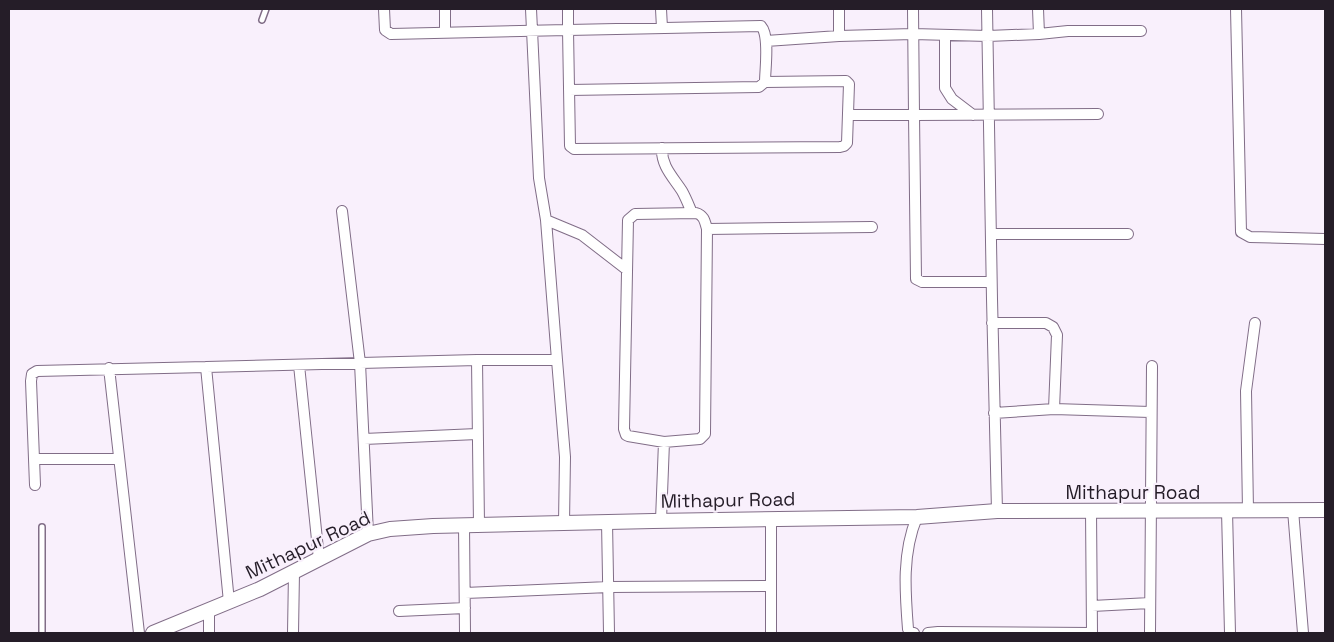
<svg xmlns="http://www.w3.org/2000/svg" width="1334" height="642" font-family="'Space Grotesk',sans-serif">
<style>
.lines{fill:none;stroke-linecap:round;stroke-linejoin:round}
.service-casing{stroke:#816d87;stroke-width:8}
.minor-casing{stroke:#816d87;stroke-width:12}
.tertiary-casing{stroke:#816d87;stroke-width:16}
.service{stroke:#fff;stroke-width:5}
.minor{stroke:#fff;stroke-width:10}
.tertiary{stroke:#fff;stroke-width:14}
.labels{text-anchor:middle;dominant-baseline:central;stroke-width:4.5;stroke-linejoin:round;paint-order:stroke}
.street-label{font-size:19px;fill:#251d28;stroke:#f9f0fc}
</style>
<rect width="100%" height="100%" fill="#f9f0fc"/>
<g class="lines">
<g class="service-casing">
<path id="service" d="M262,20L266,9
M42,633V527"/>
</g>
<g class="minor-casing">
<path id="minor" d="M384,9L385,30L391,34L568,30V9
M445,9V32
M531,9L539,178L546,220L582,235L626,269
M661,9L662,28
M987,9L992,299L997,511
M1038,9L1039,34
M1236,9L1241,232L1250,237L1325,239
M945,35V88L952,99L973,115
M839,36V9
M766,41L839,36L913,34L988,36L1039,34L1068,31H1141
M569,90L759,87L765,82L846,81L849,84L847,143L844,146L840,147L574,149L570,146L568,30L761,26C770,36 765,69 765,82
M849,115H914L913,9
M662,148C661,166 673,177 682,191C686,198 689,206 692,213
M342,211L360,363L368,534
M696,213C704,215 705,222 707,229L705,434L700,439L664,442L628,436L626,435L624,429L628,220L635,214Z
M707,229L872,227
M991,234H1128
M991,282H922L916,279L914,115L1098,114
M992,323H1046L1053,327L1057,335L1054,409
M477,360L479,525
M557,360L565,457L564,523
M299,365L319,559
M206,367L477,360H557L546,220
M109,368L139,633
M994,413L1054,409L1150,412
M364,439L477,434
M35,459H119
M35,485L31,381L32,374L37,371L206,367L229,602
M1248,510L1246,391L1255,323
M1293,510L1303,633
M1091,511L1092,633
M1227,511L1230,633
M771,518V633
M661,520L664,442
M607,522L609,633
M464,525L465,633
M465,593L609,587L771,586
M1092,606L1150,603
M209,610V633
M399,611L465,608
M293,633L294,572
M914,633L910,632L908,629C905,591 902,553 917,517
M928,633L938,632L1092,633
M1150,633L1152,366"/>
</g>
<g class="tertiary-casing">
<path id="tertiary" d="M153,633L260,589L368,534L390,529L433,526L653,521L917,517L997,511L1325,510"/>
</g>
<use href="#service" class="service"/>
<use href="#minor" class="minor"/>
<use href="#tertiary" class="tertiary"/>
</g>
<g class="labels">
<g class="street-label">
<text x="1133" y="492">Mithapur Road</text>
<text transform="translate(728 500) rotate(-1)">Mithapur Road</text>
<text transform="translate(308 545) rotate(-25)">Mithapur Road</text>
</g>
</g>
<rect width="1334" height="642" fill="none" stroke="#251d28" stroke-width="20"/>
</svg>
